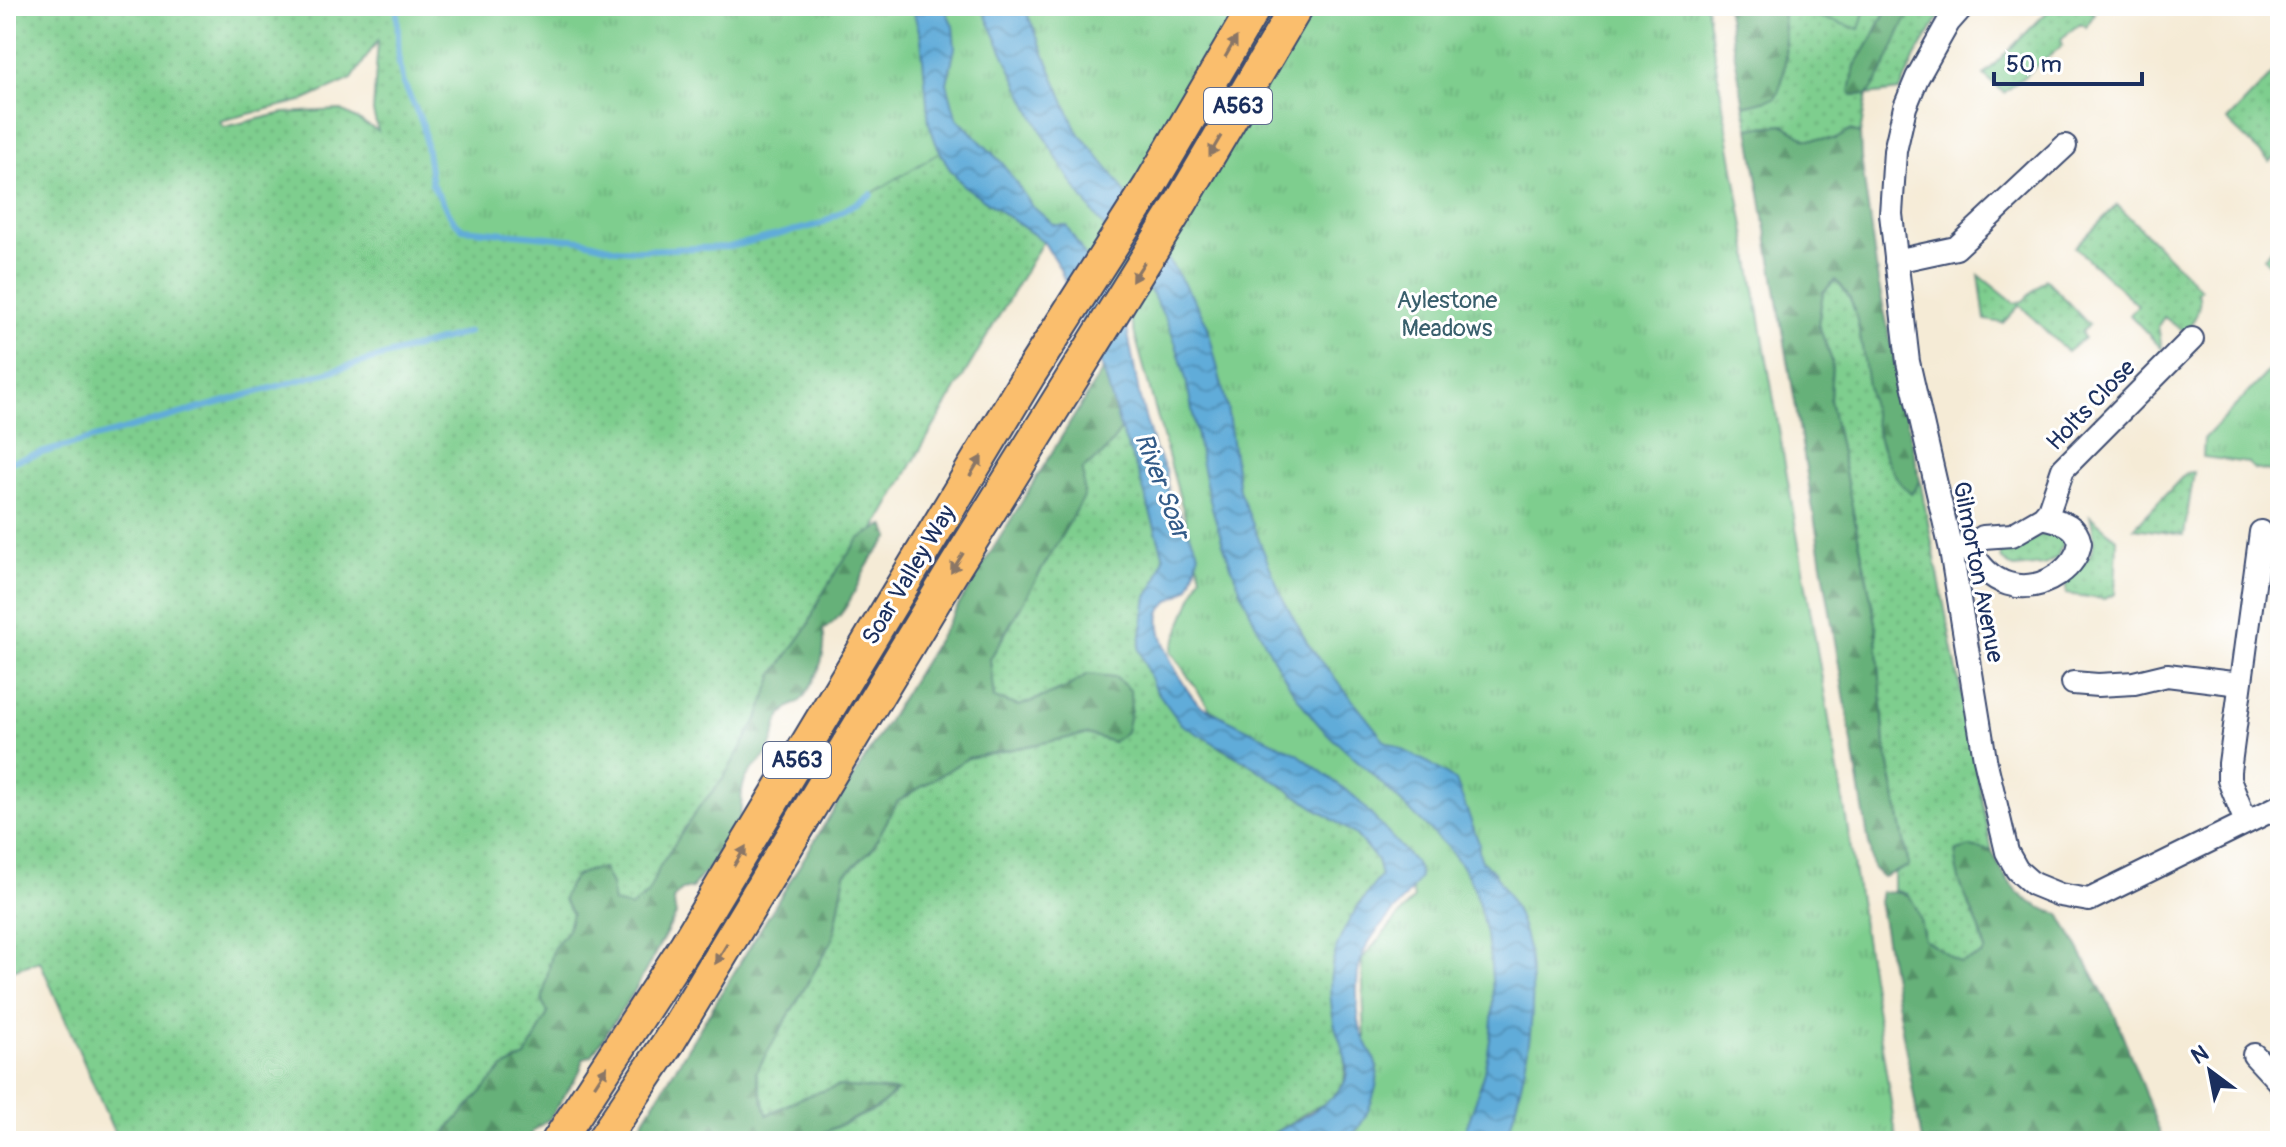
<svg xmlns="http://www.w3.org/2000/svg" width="2286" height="1147" font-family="Pangolin,sans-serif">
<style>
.grass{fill:url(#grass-dots);stroke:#4c7e76;stroke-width:2;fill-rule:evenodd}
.forest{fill:url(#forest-firs);stroke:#40706c;stroke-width:2}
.park{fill:url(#park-tufts);stroke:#4c7e76;stroke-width:2}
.pitch{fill:#7ece8e;stroke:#4c7e76;stroke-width:2}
.water{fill:url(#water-waves);stroke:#3e6e9c;stroke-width:2}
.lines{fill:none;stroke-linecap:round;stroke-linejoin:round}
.stream{stroke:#60acd9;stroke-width:6}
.minor-casing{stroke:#3c4b70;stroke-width:26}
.highway-casing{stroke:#3c4b70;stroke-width:36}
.minor{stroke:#fff;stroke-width:22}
.highway{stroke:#fabe6d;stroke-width:32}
.oneway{fill:#8a7666}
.labels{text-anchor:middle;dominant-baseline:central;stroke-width:6;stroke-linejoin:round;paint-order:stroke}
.shield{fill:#fff;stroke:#5f6d8e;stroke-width:2}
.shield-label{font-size:22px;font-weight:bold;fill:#1b2f5e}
.park-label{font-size:24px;fill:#395f6c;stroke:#fff}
.street-label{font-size:24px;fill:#1b2f5e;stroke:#fff}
.water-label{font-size:26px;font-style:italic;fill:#335b89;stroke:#fff}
</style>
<defs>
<pattern id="grass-dots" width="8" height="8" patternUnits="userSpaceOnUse" patternTransform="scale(2)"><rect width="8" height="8" fill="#7ece8e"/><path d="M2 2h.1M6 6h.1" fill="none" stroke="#6cb17d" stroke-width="1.8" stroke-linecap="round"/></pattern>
<pattern id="forest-firs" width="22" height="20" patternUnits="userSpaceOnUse" patternTransform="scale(2)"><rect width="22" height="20" fill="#66b179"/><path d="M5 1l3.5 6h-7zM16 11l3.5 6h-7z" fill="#539066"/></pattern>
<pattern id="park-tufts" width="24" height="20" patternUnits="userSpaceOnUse" patternTransform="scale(2)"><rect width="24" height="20" fill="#7ece8e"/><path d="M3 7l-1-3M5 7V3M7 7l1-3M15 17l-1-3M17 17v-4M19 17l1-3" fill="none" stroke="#6cb17d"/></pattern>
<pattern id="water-waves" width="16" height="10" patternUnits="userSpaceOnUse" patternTransform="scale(2)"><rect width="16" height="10" fill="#60acd9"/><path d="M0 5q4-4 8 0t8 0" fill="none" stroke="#4e8cb3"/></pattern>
</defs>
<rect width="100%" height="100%" fill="#fff"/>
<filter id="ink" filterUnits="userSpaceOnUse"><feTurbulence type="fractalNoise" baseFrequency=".0125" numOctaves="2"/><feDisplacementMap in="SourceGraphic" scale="16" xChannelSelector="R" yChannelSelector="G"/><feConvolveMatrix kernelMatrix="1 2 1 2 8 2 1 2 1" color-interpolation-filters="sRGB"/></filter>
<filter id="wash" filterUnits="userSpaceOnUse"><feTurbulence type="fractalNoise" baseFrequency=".006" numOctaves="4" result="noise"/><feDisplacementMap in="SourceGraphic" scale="32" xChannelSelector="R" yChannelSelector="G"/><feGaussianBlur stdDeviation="1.8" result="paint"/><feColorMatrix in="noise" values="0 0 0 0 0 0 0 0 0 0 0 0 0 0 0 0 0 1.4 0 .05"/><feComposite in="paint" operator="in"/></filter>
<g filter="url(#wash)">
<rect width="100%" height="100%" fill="#f5ebd6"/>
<path class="grass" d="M6,6H912L963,185L1043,241L923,445L774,707L492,1141H118L40,961L6,972ZM378,40L373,112L378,131L340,110L284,113L224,127L220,121L305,100L352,79Z
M1782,6H1888L1874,35L1905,19L1915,6H1946L1915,57L1900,91L1867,95L1860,134L1850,131L1836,139H1806L1784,125L1749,128L1744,106L1774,98L1786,57Z
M2053,6H2084L2095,13L2086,27L2080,23L2061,39L2063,45L2004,93L1984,75Z
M2280,66V153L2270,162L2227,121Z
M2117,205L2201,289L2198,293C2203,308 2194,321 2184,332L2164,317L2158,326L2162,349L2130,315L2138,305L2075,247Z
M2280,239V266L2275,272L2264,258Z
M1979,275L2014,303L2023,301L2046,279L2089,325L2081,332L2084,338L2067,352L2020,305L2003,323L1985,320Z
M1836,280C1872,314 1865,405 1883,452C1889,467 1903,481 1912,493L1920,481L1992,851L1970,847L1955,860L1962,888L1978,921L1985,952L1980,956L1960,964L1923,939L1920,919L1907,894L1894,890V873L1909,866L1885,745L1876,623L1830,400L1832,361L1818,324L1823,292Z
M1121,430L1139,475L1164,557L1157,580L1147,597L1139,649L1154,687L1220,748L1248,763L1356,835L1377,860L1381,876L1358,905L1334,1021L1346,1055L1344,1084L1327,1103L1312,1109L1261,1141H805L877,1109L896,1092L838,1086L801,1098L767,1115L756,1072L833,939L845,874L872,849L897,802L968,758L1087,734L1113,742L1088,675L1064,689L1019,706L994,698L990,659L1018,612L1082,469L1103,454Z
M2194,472L2184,535L2134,528L2186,473Z
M2090,516L2117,539L2115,594L2104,599L2066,594V581C2091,555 2100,553 2090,516Z
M2049,532L2059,535L2063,541L2057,558L2044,565L2014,568L2002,560L2000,551Z"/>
<path class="forest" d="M1726,6H1782C1784,37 1791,71 1775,98L1744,106Z
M1888,6H1915C1894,33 1890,70 1867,95H1852L1850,92L1855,66L1874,35Z
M1784,125L1806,139H1836L1850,131L1860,134L1861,158L1878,281L1920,481L1911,494C1873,462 1870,389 1861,342C1857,319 1854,295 1835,280L1823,292L1818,324L1832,361L1830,400L1876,623L1885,745L1909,866L1883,877L1873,868L1749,128Z
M1103,369L1121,430L1103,454L1083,469L1084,497L990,659L994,698L1019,706L1064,689L1088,674L1115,677L1130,690L1131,709L1126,732L1113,742L1087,734L968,758L897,802L872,849L845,874L833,939L756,1072L767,1115L801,1098L838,1086L897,1091L877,1108L805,1141H631Z
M884,525L890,537C882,547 872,557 866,568C854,591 847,615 823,630C828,654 817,678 803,698C796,707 789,703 780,718C775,725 776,732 773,741C767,759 758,762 748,775C737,790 745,806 738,822C729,844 707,870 692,888L682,890L673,899L676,915L634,992L592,1055L583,1059L580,1071L550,1118L532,1132L531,1141H442L449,1128L503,1068L526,1057L548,1013L542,1001L553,949L567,931L572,914L563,899C572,873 577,873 603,868L611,885L614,903L630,907L647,895L660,866L699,807L723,779L759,716L774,674L808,626L819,600L837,570L859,539Z
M1970,847L1992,851C2008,886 2021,904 2060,914L2115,1015L2163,1141H1922L1879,901L1881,892C1917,888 1918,910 1924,939L1960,963L1980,956L1985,951C1982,917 1950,884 1957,851Z"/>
<path class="park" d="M397,6H1706L1846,818L1897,1141H1334L1366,1065L1362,959L1414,898L1401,852L1325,781L1210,709L1171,651L1201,575L1130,317L1053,234L944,150L821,224L729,247L638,250L617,249L581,240L463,229L454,221L432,184L423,125L404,84L399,65Z
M2280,359V457L2277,473L2254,469L2248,463L2203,457L2204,439Z"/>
<path class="pitch" d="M1812,6H1866L1859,29L1809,14Z"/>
<path class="water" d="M912,6H944L953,26L955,48L947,83L956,117L1003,164L1032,206L1054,225H1066L1126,322L1140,399L1154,448L1166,470L1169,492L1199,553C1196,563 1194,581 1188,588C1181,596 1169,599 1163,607C1148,627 1184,692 1201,706L1298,754L1355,797L1417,865L1420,877C1401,911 1363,932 1358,973C1356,990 1357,1019 1362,1034C1367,1045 1375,1057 1377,1068C1381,1087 1362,1137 1341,1141C1321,1145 1283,1141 1261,1141C1283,1127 1328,1107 1342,1087C1355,1067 1338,1041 1334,1022C1331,1008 1329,987 1331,973C1335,935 1358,905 1381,876L1377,860L1356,835L1248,763L1181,724L1154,687L1139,649L1147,597L1157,580L1164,557L1139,475L1121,430L1103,369L1059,267L1043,241L963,185L949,168L936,143L929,123L921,38Z
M981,6H1024L1076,129L1116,179L1193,298L1207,324L1227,407L1239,490L1282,597L1308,644L1385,741L1431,764L1456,781L1479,843C1478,849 1479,855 1482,861C1486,866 1492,869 1495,874C1506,891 1517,909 1523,929C1544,998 1526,1074 1506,1141H1461C1490,1070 1502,1006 1485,930C1477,894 1473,876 1448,848C1422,822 1396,797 1370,772C1354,757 1336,743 1321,727C1273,674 1232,579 1213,511C1194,448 1194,378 1165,318C1141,267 1099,226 1069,178C1034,124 1009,64 981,6Z"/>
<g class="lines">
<path class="stream" d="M397,6L399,65L404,84L423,125L432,184L454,221L463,229L581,240L617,249L639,250L729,247L821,224L871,194
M6,463L469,332"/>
</g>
</g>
<g filter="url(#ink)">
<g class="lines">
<g class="minor-casing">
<path id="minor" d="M1963,6L1948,23L1917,78L1905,107L1895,151L1891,214L1908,362L1951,550L1985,759L2007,852L2017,870L2033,884L2060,895L2089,900L2280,806
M1896,261L1956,248L2065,146
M1970,548C1988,585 2024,598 2059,574C2070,566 2078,556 2080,543C2076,523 2060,522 2043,517
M1951,550L1970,548L1983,537L2012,535L2043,517L2049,510L2063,469L2192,339
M2073,683L2098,685L2134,683L2167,675L2240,684
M2246,822L2229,780V771L2261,532
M2254,1055L2280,1083"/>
</g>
<g class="highway-casing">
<path id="highway" d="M558,1141L686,945L1029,375L1149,187L1255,6
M602,1141L668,1043L955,567L1179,206L1297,6"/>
</g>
<use href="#minor" class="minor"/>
<use href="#highway" class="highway"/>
</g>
<defs><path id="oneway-solid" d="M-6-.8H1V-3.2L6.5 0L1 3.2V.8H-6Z" transform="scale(2)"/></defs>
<g class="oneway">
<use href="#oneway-solid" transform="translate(1231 47) rotate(-60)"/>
<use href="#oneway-solid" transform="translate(1215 146) rotate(120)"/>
<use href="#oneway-solid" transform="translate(1138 272) rotate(122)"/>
<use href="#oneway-solid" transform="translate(976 466) rotate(-59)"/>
<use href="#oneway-solid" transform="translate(957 563) rotate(122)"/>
<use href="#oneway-solid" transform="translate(740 856) rotate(-59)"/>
<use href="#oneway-solid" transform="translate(721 954) rotate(121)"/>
<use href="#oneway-solid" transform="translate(601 1076) rotate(-57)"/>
</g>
</g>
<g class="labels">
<g class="shield">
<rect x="1204" y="88" width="68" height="36" rx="6"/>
<rect x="763" y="742" width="68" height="36" rx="6"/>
</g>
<g class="shield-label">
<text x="1238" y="106">A563</text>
<text x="797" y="760">A563</text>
</g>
<g class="park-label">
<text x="1447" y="300">Aylestone<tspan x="1447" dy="28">Meadows</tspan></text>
</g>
<g class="street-label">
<text transform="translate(2091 405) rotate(-46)">Holts Close</text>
<text transform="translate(1978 572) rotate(79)">Gilmorton Avenue</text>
<text transform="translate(909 575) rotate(-59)">Soar Valley Way</text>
</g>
<g class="water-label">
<text transform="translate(1162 486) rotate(69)">River Soar</text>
</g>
</g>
<rect width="2286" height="1147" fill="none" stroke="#fff" stroke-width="32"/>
<g transform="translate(2210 1071) rotate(328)" stroke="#ffffff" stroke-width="6" paint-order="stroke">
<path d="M0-6L14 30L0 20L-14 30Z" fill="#1b2f5e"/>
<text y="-12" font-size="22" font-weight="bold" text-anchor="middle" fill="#1b2f5e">N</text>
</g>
<path d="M1994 72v12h148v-12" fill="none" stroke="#1b2f5e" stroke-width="4"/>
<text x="2006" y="72" font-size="24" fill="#1b2f5e" stroke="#ffffff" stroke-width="6" paint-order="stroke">50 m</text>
</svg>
